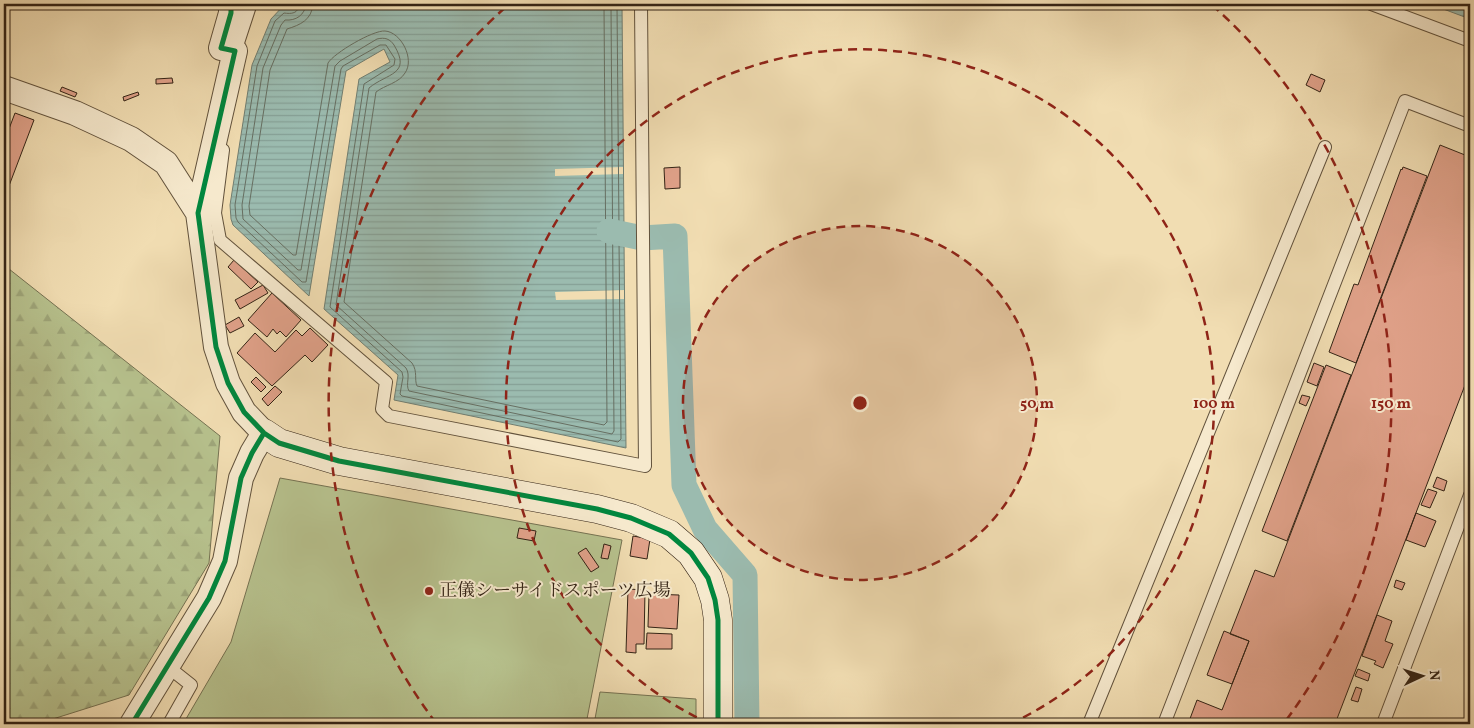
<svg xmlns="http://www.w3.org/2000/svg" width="1474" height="728" font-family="Vollkorn,'Noto Serif JP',serif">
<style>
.green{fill:#b7c28e;stroke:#757252}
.forest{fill:url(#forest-firs);stroke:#757252}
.water{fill:url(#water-rules);stroke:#717e71}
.pier{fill:#f1ddb2}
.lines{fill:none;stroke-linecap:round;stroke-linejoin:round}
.shore{stroke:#676f62;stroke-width:1}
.canal{stroke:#9bbbaf;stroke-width:25}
.building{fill:#e0a189;stroke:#332315}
.lane-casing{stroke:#62523c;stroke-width:14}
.street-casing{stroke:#62523c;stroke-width:26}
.secondary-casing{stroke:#332315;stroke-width:29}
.lane{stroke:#f6e9cd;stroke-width:12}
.street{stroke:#f6e9cd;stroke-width:24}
.secondary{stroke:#f6e9cd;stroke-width:28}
.cycleway-casing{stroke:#f6e9cd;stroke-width:8}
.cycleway{stroke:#00873e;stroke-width:5}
.ring{fill:none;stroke:#8f2418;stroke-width:2.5;stroke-dasharray:9 6}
.poi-dot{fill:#8f2418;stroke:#f6e9cd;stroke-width:2}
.labels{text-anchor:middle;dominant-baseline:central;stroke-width:4;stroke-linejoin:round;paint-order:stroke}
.poi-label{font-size:18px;fill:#332315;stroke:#f6e9cd;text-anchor:start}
.centre{fill:#8f2418;stroke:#f6e9cd;stroke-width:2.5}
.ring-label{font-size:15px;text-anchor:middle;font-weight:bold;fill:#8f2418;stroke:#f6e9cd;stroke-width:4;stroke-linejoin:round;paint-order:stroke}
</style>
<defs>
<pattern id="forest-firs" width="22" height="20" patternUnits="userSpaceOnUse" patternTransform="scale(1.25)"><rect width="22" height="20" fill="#b7c28e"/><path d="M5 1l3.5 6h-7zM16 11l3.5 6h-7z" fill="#9ea67a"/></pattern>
<pattern id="water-rules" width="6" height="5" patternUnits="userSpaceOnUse" patternTransform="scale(1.25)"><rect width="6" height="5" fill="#9bbbaf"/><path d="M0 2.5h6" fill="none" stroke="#86a096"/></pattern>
</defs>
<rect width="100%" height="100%" fill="#f1ddb2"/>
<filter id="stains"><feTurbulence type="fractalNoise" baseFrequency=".004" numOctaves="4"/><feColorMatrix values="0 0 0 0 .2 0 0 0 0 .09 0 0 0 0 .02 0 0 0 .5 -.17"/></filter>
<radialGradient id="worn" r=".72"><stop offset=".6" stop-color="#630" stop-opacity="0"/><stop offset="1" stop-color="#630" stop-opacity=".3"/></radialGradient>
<path class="green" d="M280,478L622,540L586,724H183L231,642Z
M600,692L696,699V724H594Z"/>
<path class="forest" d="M4,265L220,436L209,563L129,695L37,724H4Z"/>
<path class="water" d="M285,4L290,10L296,4H622L624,229H629V239H624L626,448L394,400L398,375L324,309L359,79L390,62L384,49L346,71L309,296L233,225L231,219L230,205L252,65L271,19Z
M1430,4H1470V19Z"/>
<path class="pier" d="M382,52L348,72L311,297L348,71L383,52L388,61L357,79L322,307L357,79L387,61Z
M623,167V174L555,176V169Z
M624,290V299L556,300L555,292Z"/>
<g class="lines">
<path class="shore" d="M299,4C299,14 291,14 284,13L275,21L257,66L235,205L236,218L238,222L302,282H306L341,69L343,66L380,45H386L395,59L394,65L364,84L330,307L402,372L403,377L400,394L402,396L618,442L621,439L619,240L621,234L619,228L617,4
M306,4C305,15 296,21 285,20L281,25L263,68L242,205L243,219L298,270H301L335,66L340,61L377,39C385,37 390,39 394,45C412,75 387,73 369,88L336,305L406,368C411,376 405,384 409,391L612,434L614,431L611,4
M313,4C312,20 300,25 287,29L270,70L249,206L250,215L293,255H296L328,63C334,53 373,30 385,31C401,32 415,59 405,73C399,83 385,85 376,92L344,302L412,363C418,372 414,379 417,386L604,425L607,422L604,4"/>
<path class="canal" d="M609,231L642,238L675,236L684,485L705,529L745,575L747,724"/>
</g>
<path class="building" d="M1311,74L1325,80L1320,92L1306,85Z
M172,78L173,83L156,84V79Z
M62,87L77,93L75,97L60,91Z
M138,92L139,95L124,101L123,97Z
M15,113L34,120L4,199V142Z
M1440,145L1470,157V372L1335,724H1188L1197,700L1222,710L1249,641L1230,634L1255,570L1274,577Z
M680,167V188L665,189L664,168Z
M1403,167L1427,176L1356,363L1329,352L1354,284L1358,285L1401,169L1402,170Z
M234,260L258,282L251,289L228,267Z
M263,285L268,293L240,309L235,300Z
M272,293L301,320L286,337L280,331L277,334L273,329L267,337L248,320Z
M239,317L244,326L230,333L225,325Z
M310,328L328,345L312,362L305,355L272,386L237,353L255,333L275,352L296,330L302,336Z
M1314,363L1324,367L1317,386L1307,382Z
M1326,365L1351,375L1287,541L1262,531Z
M256,377L266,387L261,392L251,382Z
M275,386L282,392L268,406L262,399Z
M1469,390L1470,391V401L1465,399Z
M1302,395L1310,397L1306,406L1299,403Z
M1437,477L1447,481L1444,491L1433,487Z
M1428,489L1437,492L1430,508L1421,505Z
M1416,513L1436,521L1425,547L1406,540Z
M519,528L536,531L534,541L517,538Z
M633,536L650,539L647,559L630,556Z
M604,544L611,546L608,559L601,558Z
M586,548L599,567L591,572L578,553Z
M1396,580L1405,583L1402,590L1394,587Z
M657,583H667V592L657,591Z
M628,589L645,590L644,644H636V653L626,652Z
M649,594L679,595L677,629L648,627Z
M1377,615L1392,621L1385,641L1393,644L1383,668L1374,664L1376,661L1362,656Z
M1224,631L1249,641L1232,684L1207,675Z
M647,633L672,634V649H646Z
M1358,669L1370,674L1368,681L1355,676Z
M1356,687L1362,689L1358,702L1351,700Z"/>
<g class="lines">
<g class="lane-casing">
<path id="lane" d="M1371,4L1470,41
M234,55L250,6L252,4
M223,150L215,213L220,240L386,382L382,409L389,416L645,466L641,4
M167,666L191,685L169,724
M1089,724L1325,147
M1164,724L1405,101L1470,126
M1383,724L1470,495"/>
</g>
<g class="street-casing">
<path id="street" d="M4,88L75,113L131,139L166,163L198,213
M132,724L209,598L225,561L241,478L252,453L264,433L244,412L228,383L216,347L198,213L235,51L221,48L231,13V4"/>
</g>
<g class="secondary-casing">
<path id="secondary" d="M264,433L279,443L339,461L597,509L631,518L669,534L691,553L708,578L715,600L718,620V724"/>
</g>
<use href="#lane" class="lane"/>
<use href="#street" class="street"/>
<use href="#secondary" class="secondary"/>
<g class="cycleway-casing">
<path id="cycleway" d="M231,4V13L221,48L235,51L198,213L216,347L228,383L244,412L264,433L279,443L339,461L597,509L631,518L669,534L691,553L708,578L715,600L718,620V724
M132,724L209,598L225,561L241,478L252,453L264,433"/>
</g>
<use href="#cycleway" class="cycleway"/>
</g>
<circle cx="860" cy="403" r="177" fill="#8f2418" fill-opacity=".12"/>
<g class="ring">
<circle cx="860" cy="403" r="177"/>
<path d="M710 724A354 354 0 1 1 1010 724"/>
<path d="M436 723A531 531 0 0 1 508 5M1212 5A531 531 0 0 1 1284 723"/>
</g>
<circle class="poi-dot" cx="429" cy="591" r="5"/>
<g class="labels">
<g class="poi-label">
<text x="439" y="591">正儀シーサイドスポーツ広場</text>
</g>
</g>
<circle cx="860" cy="403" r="8" class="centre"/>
<g class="ring-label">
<text x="1037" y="408">50 m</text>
<text x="1214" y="408">100 m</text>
<text x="1391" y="408">150 m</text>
</g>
<rect width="1474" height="728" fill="none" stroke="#f1ddb2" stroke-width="20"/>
<rect x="5" y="5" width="1464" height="718" fill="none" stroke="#332315" stroke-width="2.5"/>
<rect x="10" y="10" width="1454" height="708" fill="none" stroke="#332315"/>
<g transform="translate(1422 676) rotate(86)" stroke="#f6e9cd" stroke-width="4" paint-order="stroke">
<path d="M0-4L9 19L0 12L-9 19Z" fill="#332315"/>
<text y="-8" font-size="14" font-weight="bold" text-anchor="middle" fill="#332315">N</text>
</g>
<rect width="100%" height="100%" filter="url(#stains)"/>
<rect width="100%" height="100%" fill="url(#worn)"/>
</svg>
